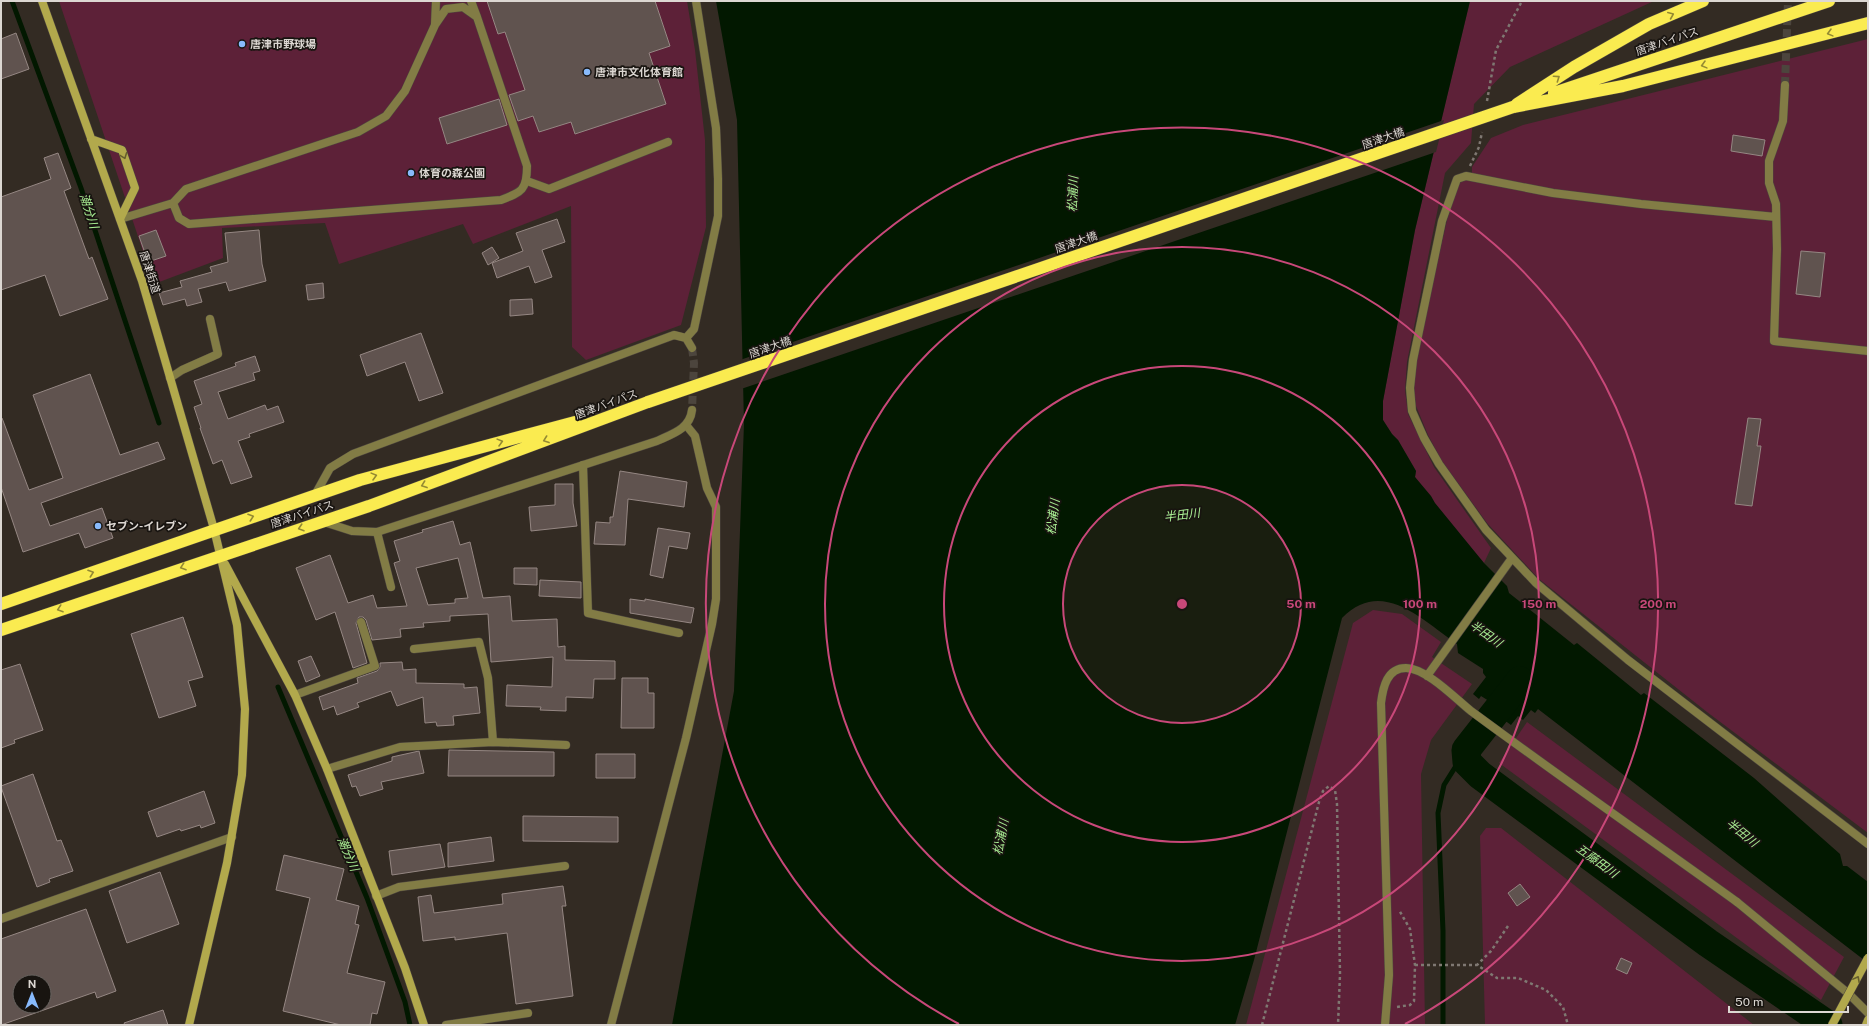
<svg xmlns="http://www.w3.org/2000/svg" width="1869" height="1026" font-family="'Public Sans','Noto Sans JP',sans-serif">
<style>
.green{fill:#5d2138}
.water{fill:#021800}
.pier{fill:#332b23}
.lines{fill:none;stroke-linecap:round;stroke-linejoin:round}
.stream{stroke:#021800;stroke-width:5}
.river{stroke:#021800;stroke-width:29}
.building{fill:#60534f;stroke:#958783;fill-rule:evenodd}
.street-tunnel{stroke:#4c453d;stroke-width:8;stroke-dasharray:8 4;stroke-linecap:butt}
.lane-casing{stroke:#4e473f;stroke-width:9}
.street-casing{stroke:#4e473f;stroke-width:9}
.secondary-casing{stroke:#4e473f;stroke-width:9}
.highway-casing{stroke:#4e473f;stroke-width:13}
.path{stroke:#7f7872;stroke-width:2.5;stroke-dasharray:3 3;stroke-linecap:butt}
.lane{stroke:#827c45;stroke-width:8}
.street{stroke:#827c45;stroke-width:8}
.secondary{stroke:#b2a94c;stroke-width:8}
.highway{stroke:#faeb50;stroke-width:12}
.secondary-bridge-casing{stroke:#4e473f;stroke-width:9;stroke-linecap:butt}
.highway-bridge-casing{stroke:#4e473f;stroke-width:13;stroke-linecap:butt}
.secondary-bridge{stroke:#b2a94c;stroke-width:8}
.highway-bridge{stroke:#faeb50;stroke-width:12}
.oneway{stroke:#948a33}
.oneway2{stroke:#655e2e}
.ring{fill:none;stroke:#c84879;stroke-width:2}
.poi-dot{fill:#88bafc;stroke:#181410;stroke-width:1.5}
.labels{text-anchor:middle;dominant-baseline:central;stroke-width:3.5;stroke-linejoin:round;paint-order:stroke}
.street-label{font-size:11px;fill:#dcd7d2;stroke:#181410}
.poi-label{font-size:11px;font-weight:bold;fill:#dcd7d2;stroke:#181410;text-anchor:start}
.water-label{font-size:12px;font-style:italic;fill:#a9ee93;stroke:#181410}
.centre{fill:#c84879;stroke:#181410;stroke-width:2}
.ring-label{font-size:12px;text-anchor:middle;font-weight:bold;fill:#c84879;stroke:#181410;stroke-width:3.5;stroke-linejoin:round;paint-order:stroke}
</style>
<rect width="100%" height="100%" fill="#332b23"/>
<path class="green" d="M59,1H687L695,50L705,140L706,227L681,325L586,360L572,347L571,206L473,244L463,224L339,264L325,223L222,228L223,258L154,284Z
M1470,1H1654L1510,67L1474,104L1471,143L1445,173L1407,362L1405,390L1408,414L1434,467L1491,548L1484,563L1447,520L1415,477L1416,471L1398,440L1392,434L1383,420V401L1415,230Z
M1868,39V833L1707,712L1539,579L1487,523L1442,461L1428,435L1416,406L1414,389L1415,362L1447,220L1459,183L1472,177V167L1491,138L1523,125Z
M1373,610L1402,614L1441,642L1432,657L1472,684L1431,740L1421,774L1425,1025H1246L1353,623Z
M1527,722L1844,957L1821,1000L1499,763Z
M1486,828H1501L1754,1025H1485L1480,836Z"/>
<path class="water" d="M716,1H1470L1415,230L1383,401V420L1392,434L1398,440L1416,471L1415,477L1431,496L1435,503L1484,563L1507,586L1509,593L1574,645L1577,643L1641,695L1644,693L1754,778L1840,854L1843,866H1847L1868,882V963L1538,709L1535,713L1531,710L1523,720L1518,716L1511,725L1485,706L1489,701L1481,696L1479,699L1473,694L1486,677L1483,673V669L1458,653L1457,644C1422,620 1382,577 1342,618L1254,960L1235,1025H672L734,691L744,424L737,120Z"/>
<path class="pier" d="M1444,120L1436,152L741,389L740,360Z"/>
<g class="lines">
<path class="stream" d="M12,1L81,188L159,423
M278,687L367,898L405,1002L410,1025
M1443,1025V931L1438,813L1444,785L1466,750"/>
<path class="river" d="M1520,681L1466,750L1467,762L1480,775L1708,943L1828,1025"/>
</g>
<path class="building" d="M487,1H655L670,46L649,53L666,104L575,134L571,122L539,132L533,116L518,121L509,95L525,90L505,32L498,34Z
M16,33L29,69L1,79V39Z
M499,99L507,125L447,144L439,118Z
M1733,135L1765,140L1762,156L1731,151Z
M58,153L71,188L64,191L89,259L92,257L108,299L60,316L45,275L1,290V197L51,179L44,158Z
M557,219L565,242L542,250L552,277L535,283L529,266L497,278L492,263L523,251L516,233Z
M156,230L166,256L148,262L139,236Z
M259,230L262,264L266,281L229,291L226,282L198,289L202,302L187,306L185,299L163,305L159,293L182,287L180,281L212,272L210,267L228,262L225,233Z
M492,247L499,258L488,265L482,253Z
M1801,251L1825,253L1820,297L1796,294Z
M323,283L324,298L308,300L306,285Z
M532,299L533,314L510,316V300Z
M421,333L443,393L419,401L405,362L367,376L360,355Z
M255,356L260,371L253,373L255,380L218,392L228,419L265,405L267,410L278,406L284,422L249,434L250,437L238,441L252,477L231,484L222,460L213,464L200,428H201L194,407L202,404L194,381L236,366L235,363Z
M90,374L120,455L158,442L165,459L41,503L50,526L102,508L113,538L85,548L79,533L23,552L1,487V419L2,418L29,490L63,478L33,395Z
M1748,418L1761,419L1757,446H1761L1752,506L1735,504Z
M620,471L687,482L684,507L628,499L625,545L594,544L596,522L610,523V517H613Z
M555,484H573V503L577,526L531,531L529,507L555,505Z
M453,521L460,545L470,542L483,598L510,596L512,621L557,619L558,647L565,646V660L615,661V679H594L593,698L566,697V711L540,710L541,707L506,706L507,685L552,687L553,657L491,662L488,614L450,616V621L423,623L424,627L400,629L401,637L372,640L366,620L363,617H359L356,623L367,663L353,668L335,612L316,620L296,568L330,555L348,603L373,595L377,608L407,606L394,563L400,561L394,541L423,532L422,530ZM458,558L468,598L455,599V603L428,605L416,568Z
M658,528L690,533L687,549L669,546L663,578L650,575Z
M514,568H537V585L514,584Z
M540,580L581,582V598L539,596Z
M630,599L645,601V599L694,608L691,623L630,613Z
M183,617L203,677L188,681L196,706L159,718L131,634Z
M311,656L320,676L306,682L298,661Z
M402,662L403,670L416,669V683L464,684V688L477,687L480,713L453,716L454,725L437,726L436,722L425,723L423,697L397,706L391,691L357,703L359,707L337,715L334,706L323,710L319,697L358,683L357,678L377,671L380,667V663Z
M20,664L43,730L14,740L15,743L1,748V670Z
M622,678H648V693H654V728H621Z
M449,750L554,752V776H448Z
M419,751L424,773L381,782L383,789L360,796L356,786L352,787L348,775L392,761V757Z
M596,754H635V778H596Z
M33,774L57,841L61,840L73,871L49,879L50,882L37,887L1,787V786Z
M204,791L215,823L201,828L200,825L181,831L180,829L157,837L148,812Z
M523,816L618,817V842L523,841Z
M491,837L494,861L448,867V843Z
M440,844L445,867L392,875L389,851Z
M284,855L344,869L336,900L359,906L355,924L359,925L347,973L385,982L377,1014L372,1013L370,1025H341L283,1011L310,898L276,890Z
M160,872L179,924L127,943L109,891Z
M1520,884L1530,897L1517,906L1508,893Z
M563,886L566,906H562L573,996L516,1004L507,933L455,940V937L423,941L418,897L431,895L434,913L503,904L502,894Z
M86,909L116,991L97,998L95,992L1,1025V939ZM20,982H44V1006H20Z
M1621,958L1632,963L1627,974L1616,969Z
M163,1010L168,1025H125L124,1023Z"/>
<g class="lines">
<path class="street-tunnel" d="M1785,85L1788,1
M692,348L694,363L692,410"/>
<g class="lane-casing">
<path id="lane" d="M471,1L477,17
M463,7L477,17L527,166C527,190 522,192 501,200L189,224L179,218L173,203L186,189L358,132L386,116L405,91L435,25L446,9Z
M435,24L436,1
M527,181L549,189L668,142
M120,219L173,203
M170,378L182,370L218,354L210,319
M583,465L588,613L679,633
M377,532L391,587
M414,649L479,642L488,678L493,742
M295,695L375,666L361,622
M376,896L399,887L565,866
M1737,902L1849,994L1868,1013
M446,1025L528,1013
M611,1025L686,738L712,624L716,599V507L707,488L695,436L686,425"/>
</g>
<g class="street-casing">
<path id="street" d="M1785,85L1783,121L1769,161V183L1776,204L1777,249L1774,341L1868,351
M1776,217L1641,204L1553,193L1466,176L1457,179L1442,221L1413,360L1410,388L1412,411L1424,438L1439,464L1486,530L1536,583L1628,660L1868,844
M686,338L694,329L718,216V179L716,128L696,1
M315,495L330,468L353,454L674,335L686,338L692,348
M324,522L352,531L377,532L657,441C672,434 690,429 692,410
M1427,676L1512,558
M327,769L400,747L493,742L566,745
M1,919L232,837
M1385,1025L1389,975L1381,703C1383,687 1387,668 1406,668C1426,668 1456,699 1471,711C1559,776 1648,838 1737,902"/>
</g>
<g class="secondary-casing">
<path id="secondary" d="M42,1L142,281L214,529L237,625L245,709L242,775L227,863L189,1025
M91,139L122,150L135,188L120,219
M225,564L295,695L327,769L405,968L424,1025
M1866,1025L1868,1020"/>
</g>
<g class="highway-casing">
<path id="highway" d="M1554,93L1829,1
M1517,104L1574,67L1649,24L1703,1
M1513,107L1623,86L1868,23
M1,604L360,480L575,422
M1,630L369,506L648,402"/>
</g>
<path class="path" d="M1487,101L1496,50L1522,1
M1470,166L1479,147L1482,132
M1508,926L1491,951L1477,965L1497,978H1518L1546,990L1563,1007L1568,1025
M1415,965H1477
M1397,1007L1410,1005L1414,1001L1415,965L1410,929L1399,910
M1262,1025L1319,802L1323,791L1329,786L1335,790L1337,804L1340,974L1338,1025"/>
<use href="#lane" class="lane"/>
<use href="#street" class="street"/>
<use href="#secondary" class="secondary"/>
<use href="#highway" class="highway"/>
<g class="secondary-bridge-casing">
<path id="secondary-bridge" d="M1832,1025L1868,958"/>
</g>
<g class="highway-bridge-casing">
<path id="highway-bridge" d="M648,402L1513,107"/>
</g>
<use href="#secondary-bridge" class="secondary-bridge"/>
<use href="#highway-bridge" class="highway-bridge"/>
</g>
<defs><path id="oneway-chevron" d="M-2-3.5L2.5 0L-2 3.5" fill="none" stroke-width="1.6" stroke-linecap="round" stroke-linejoin="round"/></defs>
<g class="oneway">
<use href="#oneway-chevron" transform="translate(1671 15) rotate(-23)"/>
<use href="#oneway-chevron" transform="translate(1830 33) rotate(165)"/>
<use href="#oneway-chevron" transform="translate(1704 65) rotate(165)"/>
<use href="#oneway-chevron" transform="translate(1557 78) rotate(-34)"/>
<use href="#oneway-chevron" transform="translate(546 440) rotate(160)"/>
<use href="#oneway-chevron" transform="translate(500 442) rotate(-15)"/>
<use href="#oneway-chevron" transform="translate(374 476) rotate(-15)"/>
<use href="#oneway-chevron" transform="translate(424 485) rotate(160)"/>
<use href="#oneway-chevron" transform="translate(251 517) rotate(-19)"/>
<use href="#oneway-chevron" transform="translate(301 528) rotate(162)"/>
<use href="#oneway-chevron" transform="translate(183 567) rotate(161)"/>
<use href="#oneway-chevron" transform="translate(91 573) rotate(-19)"/>
<use href="#oneway-chevron" transform="translate(60 609) rotate(161)"/>
</g>
<g class="oneway2">
<use href="#oneway-chevron" transform="translate(124 156) rotate(69)"/>
<use href="#oneway-chevron" transform="translate(1857 979) rotate(-62)"/>
</g>
<circle cx="1182" cy="604" r="119" fill="#c84879" fill-opacity=".12"/>
<g class="ring">
<circle cx="1182" cy="604" r="119"/>
<circle cx="1182" cy="604" r="238"/>
<circle cx="1182" cy="604" r="357"/>
<path d="M959 1024A476 476 0 1 1 1405 1024"/>
</g>
<g class="poi-dot">
<circle cx="242" cy="44" r="4"/>
<circle cx="587" cy="72" r="4"/>
<circle cx="411" cy="173" r="4"/>
<circle cx="98" cy="526" r="4"/>
</g>
<g class="labels">
<g class="street-label">
<text transform="translate(1667 41) rotate(-19)">唐津バイパス</text>
<text transform="translate(1383 138) rotate(-19)">唐津大橋</text>
<text transform="translate(1076 242) rotate(-19)">唐津大橋</text>
<text transform="translate(150 272) rotate(72)">唐津街道</text>
<text transform="translate(770 347) rotate(-19)">唐津大橋</text>
<text transform="translate(606 404) rotate(-20)">唐津バイパス</text>
<text transform="translate(302 514) rotate(-18)">唐津バイパス</text>
</g>
<g class="poi-label">
<text x="250" y="44">唐津市野球場</text>
<text x="595" y="72">唐津市文化体育館</text>
<text x="419" y="173">体育の森公園</text>
<text x="106" y="526">セブン-イレブン</text>
</g>
<g class="water-label">
<text transform="translate(1073 194) rotate(-88)">松浦川</text>
<text transform="translate(89 211) rotate(72)">潮分川</text>
<text transform="translate(1182 515) rotate(-7)">半田川</text>
<text transform="translate(1053 517) rotate(-83)">松浦川</text>
<text transform="translate(1486 634) rotate(35)">半田川</text>
<text transform="translate(1742 833) rotate(39)">半田川</text>
<text transform="translate(1001 837) rotate(-79)">松浦川</text>
<text transform="translate(348 854) rotate(67)">潮分川</text>
<text transform="translate(1597 861) rotate(36)">五藤田川</text>
</g>
</g>
<circle cx="1182" cy="604" r="6" class="centre"/>
<g class="ring-label">
<text x="1301" y="608">50 m</text>
<text x="1420" y="608">100 m</text>
<text x="1539" y="608">150 m</text>
<text x="1658" y="608">200 m</text>
</g>
<rect width="1869" height="1026" fill="none" stroke="#dcd7d2" stroke-width="4"/>
<g transform="translate(32 994)"><circle r="19" fill="#181410" stroke="#66625e"/>
<path d="M0-3L7 15L0 10L-7 15Z" fill="#88bafc"/>
<text y="-6" font-size="11" font-weight="bold" text-anchor="middle" fill="#dcd7d2">N</text>
</g>
<path d="M1729 1006v6h119v-6" fill="none" stroke="#dcd7d2" stroke-width="2"/>
<text x="1735" y="1006" font-size="12" fill="#dcd7d2" stroke="#181410" stroke-width="3" paint-order="stroke">50 m</text>
</svg>
